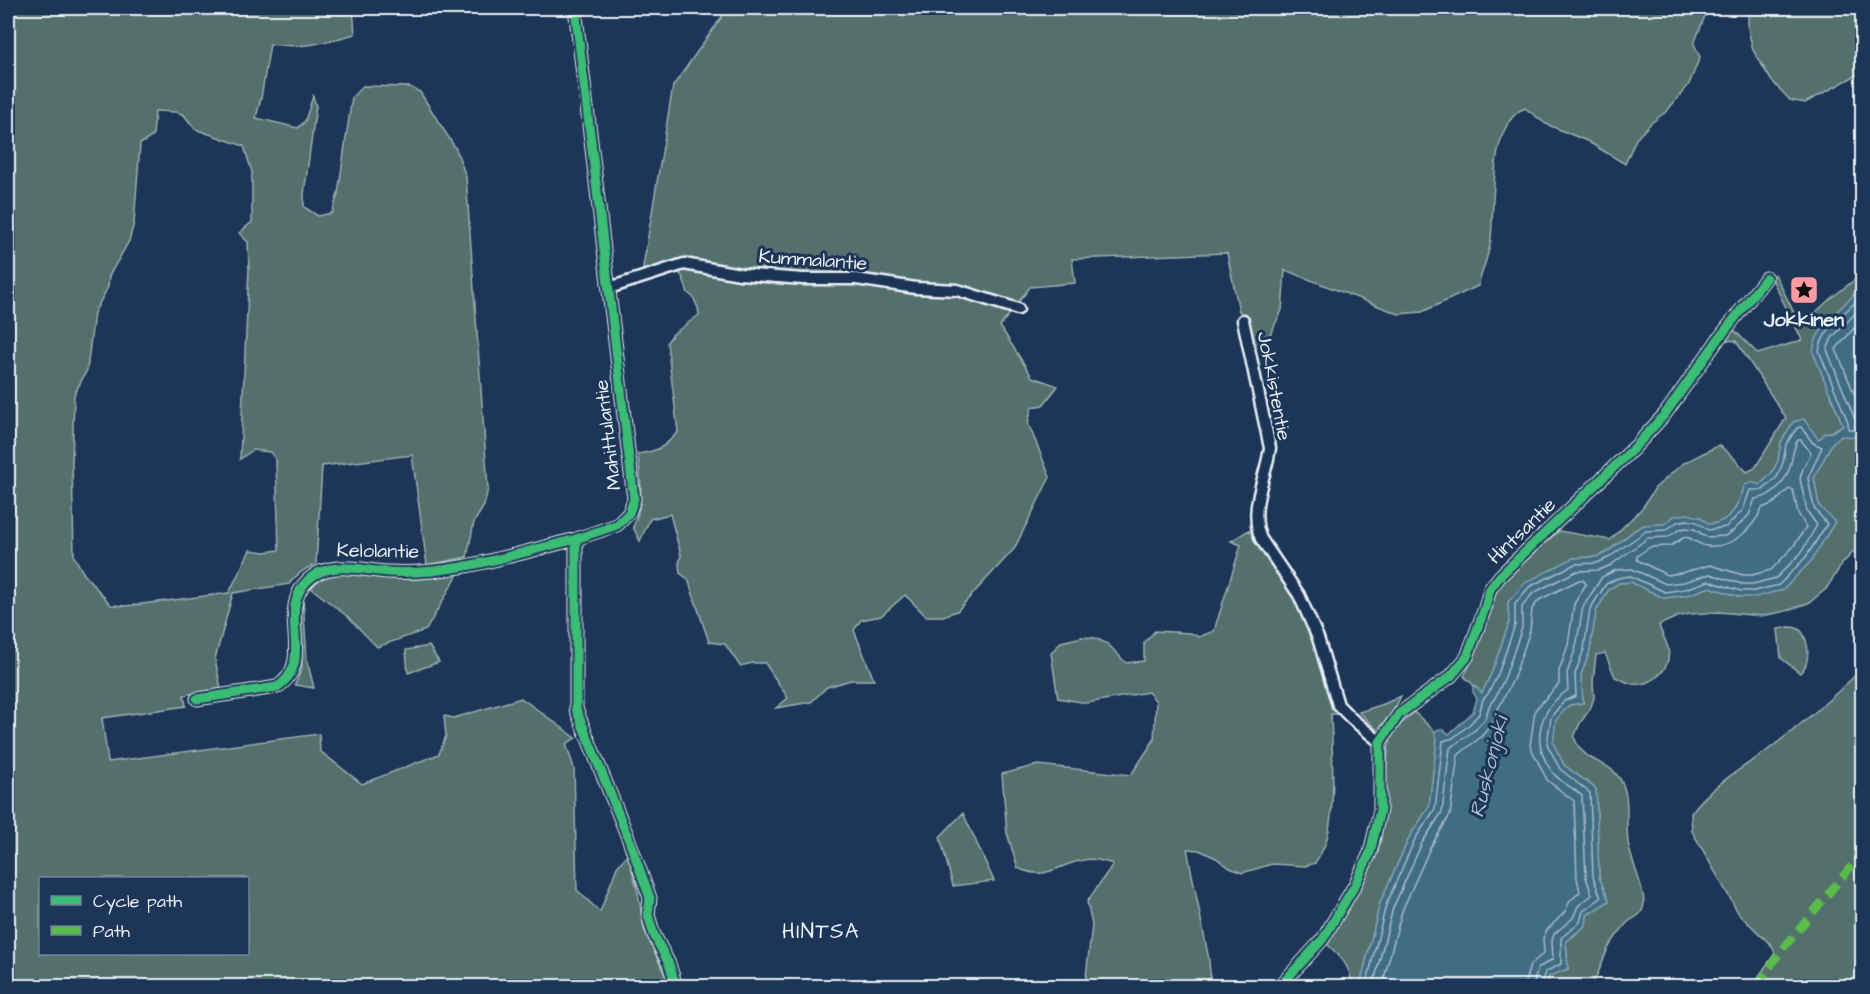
<svg xmlns="http://www.w3.org/2000/svg" width="1870" height="994" font-family="'Architects Daughter',sans-serif">
<style>
.green{fill:#526f6d;stroke:#9db0b2;stroke-width:1.5;fill-rule:evenodd}
.water{fill:#406c84;stroke:#83a1b2;stroke-width:1.5}
.lines{fill:none;stroke-linecap:round;stroke-linejoin:round}
.shore{stroke:#a5bcca;stroke-width:1.5}
.minor-casing{stroke:#e8f1f8;stroke-width:15}
.minor{stroke:#1d3557;stroke-width:10}
.quiet{stroke:#5cbc4b;stroke-width:8;stroke-dasharray:15 8;stroke-linecap:butt}
.cycleway-casing{stroke:#1d3557;stroke-width:13}
.cycleway{stroke:#3abd76;stroke-width:9}
.labels{text-anchor:middle;dominant-baseline:central;stroke-width:6;stroke-linejoin:round;paint-order:stroke}
.street-label{font-size:20px;fill:#e8f1f8;stroke:#1d3557}
.poi-label{font-size:20px;font-weight:bold;fill:#e8f1f8;stroke:#1d3557}
.water-label{font-size:21px;font-style:italic;fill:#adc2cf;stroke:#1d3557}
.neighbourhood-label{font-size:21px;letter-spacing:1.5px;fill:#e8f1f8;stroke:#1d3557}
</style>
<rect width="100%" height="100%" fill="#1d3557"/>
<filter id="ink" filterUnits="userSpaceOnUse"><feTurbulence type="fractalNoise" baseFrequency=".0167" numOctaves="2"/><feDisplacementMap in="SourceGraphic" scale="12" xChannelSelector="R" yChannelSelector="G"/><feConvolveMatrix kernelMatrix="1 2 1 2 8 2 1 2 1" color-interpolation-filters="sRGB"/></filter>
<g filter="url(#ink)">
<path class="green" d="M8,8H353L355,34C322,43 304,49 270,44L261,98L256,118L298,128L305,121L313,96L316,106L304,194V207L318,216L332,213L338,194L352,97L363,86L410,87L420,92L456,149L466,177L488,489L484,506L474,522L467,557L427,565L412,455L322,466L316,564C304,569 297,574 289,584L233,593L215,659L221,689L184,695L186,706L102,718L108,762L319,734L320,751L362,784L439,754L446,736L444,716L454,718L521,698L576,738L566,744L574,768L577,890L600,912L617,867L628,854L638,892L644,929L670,986H8ZM155,111L176,112L184,115L195,129L244,146L252,172V222L239,233L248,242L249,269L240,459L253,450L270,452L276,460L279,550L265,552L250,550L229,593L126,606L111,605L84,574L74,556L72,464L74,395L87,370L94,313L108,287L109,276L129,241L134,223L140,144L153,136ZM40,878H248V954H40Z
M728,8H1708L1694,44L1700,57L1689,84L1667,111L1651,123L1636,139L1625,164L1587,141L1546,124L1525,108C1488,123 1495,203 1491,237C1490,253 1482,270 1478,286L1422,312L1399,314L1285,270L1282,310L1265,345L1253,348L1246,318L1239,311L1227,253L1072,259L1075,283L1030,287L1000,326L1032,377L1058,386L1043,405L1032,407L1028,423L1050,477L1014,549L957,611L943,616H926L905,595L881,616L861,620L854,630L874,680H851L827,687L811,702L776,708L788,698L765,663H753L740,666L725,644L709,642L688,579L680,573L679,564L681,555L670,514L650,519L640,541L633,527C644,503 641,480 638,454C659,451 664,447 678,432L667,342L673,334L699,315L698,308L693,297L688,293L682,276L678,272L684,265L642,273L673,86Z
M1748,8H1862V72L1805,103L1790,100L1771,80L1753,50L1748,29Z
M1775,274L1798,321L1805,322L1830,299L1862,274V287C1844,306 1816,325 1813,352L1843,425L1817,440L1804,419L1781,442L1778,461L1771,474L1760,485H1745C1739,503 1732,523 1709,524L1700,517L1674,516L1665,524L1644,525L1635,530L1606,553L1596,557L1573,558L1508,602L1509,623L1492,672L1482,693L1464,676L1474,657L1497,589L1512,569L1559,531L1610,540L1643,507L1655,488L1682,464L1719,445L1733,457L1747,472L1755,468L1786,418L1736,341L1725,340L1732,328L1758,354L1802,340L1772,279Z
M1841,436L1862,437L1861,536L1855,550L1842,564L1826,589L1810,602L1790,610L1762,616L1719,612L1690,614L1677,617L1659,625C1661,633 1666,640 1668,648C1672,669 1653,686 1633,684C1627,683 1621,679 1615,677L1605,653L1596,655L1593,682L1594,698L1590,709L1580,723L1574,737C1584,765 1608,759 1620,779C1631,796 1625,823 1628,842C1630,861 1648,894 1643,908C1641,917 1633,917 1627,923C1621,930 1615,938 1610,945C1602,958 1600,974 1591,986H1546L1549,976L1568,969L1566,942L1586,925L1587,915L1609,901L1599,877L1596,789L1564,765L1553,743L1555,720L1569,705L1583,703L1581,675L1590,650L1596,611L1609,589L1619,583L1631,582L1664,598L1687,595L1710,587L1740,597L1819,506L1814,478L1832,443Z
M1249,530C1269,561 1294,591 1308,625C1320,654 1329,684 1338,714H1331C1332,748 1337,816 1324,847C1322,852 1318,858 1315,863L1305,866L1272,864L1242,873L1230,868L1216,858L1199,850L1187,849L1209,960L1211,986H1085L1092,925L1087,902L1113,864C1103,861 1094,858 1084,860C1057,864 1047,882 1018,868L1007,833L1002,774L1038,765L1131,775L1154,740L1156,701L1148,692L1087,703L1058,698L1051,653L1061,642L1082,637L1095,638L1108,644L1126,663L1144,661V643L1155,631L1190,633L1199,637L1214,631L1241,545L1231,541Z
M333,572L396,577L458,574L426,630L377,647L348,617L311,588L321,577Z
M303,600L307,660L314,688L295,685L302,668L300,619Z
M1789,627C1794,627 1799,628 1802,632C1810,644 1810,665 1800,673L1781,658L1778,629Z
M429,646L439,662L408,673L406,650Z
M1860,671H1862V986H1752L1775,953L1772,946L1739,914L1692,831L1691,813C1711,786 1738,771 1765,752C1799,727 1830,700 1860,671Z
M1401,696L1393,712L1377,730L1359,712L1384,704Z
M1414,712L1434,731L1437,739L1429,807L1410,836L1380,903L1360,986H1352C1351,966 1341,957 1326,943L1378,852L1382,831L1388,749L1394,731Z
M963,813L994,881L953,886L940,837Z"/>
<path class="water" d="M1862,287V437L1841,436L1832,443L1814,478L1819,506L1835,522L1811,561L1783,590L1755,597H1740L1710,587L1687,595L1664,598L1631,582L1619,583L1609,589L1596,611L1590,650L1581,675L1583,703L1569,705L1556,720L1553,743L1564,765L1596,789L1599,877L1609,901L1587,915L1586,925L1566,941L1568,969L1549,976L1546,986H1360L1380,903L1410,836L1429,807L1437,739L1434,731L1442,729L1449,734L1473,712L1477,699L1473,692V685L1482,693L1492,672L1509,623L1508,602L1525,583L1573,558L1596,557L1606,553L1635,530L1644,525L1664,524L1674,516L1687,514L1700,517L1709,524C1732,523 1739,503 1745,485L1752,482L1760,485L1771,474L1778,461L1781,442L1793,422L1804,419L1818,439L1821,438L1824,433L1832,432L1843,425L1813,352C1816,325 1844,306 1862,287Z"/>
<g class="lines">
<path class="shore" d="M1862,296C1847,311 1822,329 1819,351L1848,422V429L1862,431
M1862,306L1832,338L1827,350L1856,422L1862,424
M1862,319L1836,349L1862,413
M1790,488L1793,490L1798,513L1806,527L1793,547L1771,570L1752,575H1743L1710,565L1681,573L1667,575L1637,560V556L1650,547L1670,546L1685,537C1693,538 1698,545 1707,546C1732,549 1753,529 1762,508L1774,503Z
M1366,986L1386,905L1415,839L1435,809L1443,741L1453,738L1470,724L1479,714L1483,699L1488,694L1498,674L1515,625V604L1529,587L1575,564L1597,563L1608,558L1646,531L1666,530L1677,522L1687,520L1697,522L1708,530L1726,527L1743,510L1750,490H1763L1777,477L1783,463L1786,444L1797,428L1801,427L1813,443L1822,447L1808,478L1814,508L1827,524L1806,557L1779,585L1754,591H1741L1709,581L1685,589L1665,592L1630,576L1618,578L1606,584L1590,609L1584,649L1575,674L1576,696L1564,701L1551,717L1547,744L1560,769L1590,793L1593,877L1601,898L1583,911L1580,922L1561,938V964L1545,972L1541,986
M1373,986L1393,908L1422,843L1442,812L1450,748L1475,730L1485,719L1490,704L1495,698L1505,677L1522,628V607L1533,593L1577,571L1599,570L1611,565L1648,538L1668,537L1680,529L1686,528L1694,529L1707,537L1725,536L1733,531L1749,515L1755,499C1773,497 1787,481 1791,463C1793,455 1793,448 1798,440H1801L1811,453L1802,471L1800,479L1807,511L1817,525L1801,553L1776,578L1753,584H1742L1710,574L1684,582L1666,584L1632,569L1616,570L1602,577L1583,607L1576,647L1567,673L1568,690C1538,710 1530,743 1553,773C1561,783 1574,788 1582,796L1586,877L1592,895L1578,906L1573,918L1554,934L1552,941L1553,959L1538,968L1533,986
M1382,986L1402,911L1430,848L1450,815L1458,755L1481,737L1494,721L1498,709L1513,680L1530,631L1532,609L1539,600L1579,580H1583L1586,584L1574,604L1568,645L1559,671V684L1535,710L1530,746L1547,780L1574,801L1577,878L1580,892L1570,901L1564,913L1547,930L1543,938L1544,953L1530,965L1524,986"/>
<g class="minor-casing">
<path id="minor" d="M575,8L634,499L629,513L617,525L576,539V709L629,840L650,898L648,915L654,935L669,964L676,986
M609,288L684,264L740,274L803,279H856L916,288L957,290L1018,309
M1243,320L1270,448C1266,478 1248,509 1261,539L1299,595L1318,638L1338,705L1352,719L1380,742
M197,699L277,687C317,662 275,611 308,580C329,560 361,570 387,572C451,576 515,554 576,539
M1280,986L1323,939L1355,885L1370,853L1380,810V742L1399,714L1451,676L1467,657L1485,608L1490,589L1500,576L1635,447L1665,414L1720,337L1766,278"/>
</g>
<use href="#minor" class="minor"/>
<path class="quiet" d="M1757,986L1781,951L1853,864L1862,856"/>
<g class="cycleway-casing">
<path id="cycleway" d="M575,8L634,499L629,513L617,525L576,539V709L629,840L650,898L648,915L654,935L669,964L676,986
M197,699L277,687C317,662 275,611 308,580C329,560 361,570 387,572C451,576 515,554 576,539
M1280,986L1323,939L1355,885L1370,853L1380,810V742L1399,714L1451,676L1467,657L1485,608L1490,589L1500,576L1635,447L1665,414L1720,337L1766,278"/>
</g>
<use href="#cycleway" class="cycleway"/>
</g>
</g>
<defs>
<g id="sight-square" transform="scale(1.5)"><rect x="-9" y="-9" width="18" height="18" rx="4" fill="#ff9aa2" stroke="#1d3557"/><path d="M0-6L1.8-2.2L6-1.7L2.9 1.2L3.7 5.4L0 3.3L-3.7 5.4L-2.9 1.2L-6-1.7L-1.8-2.2Z" fill="#111"/></g>
</defs>
<g fill-rule="evenodd">
<use href="#sight-square" x="1804" y="290"/>
</g>
<g class="labels">
<g class="street-label">
<text transform="translate(813 260) rotate(4)">Kummalantie</text>
<text transform="translate(1274 386) rotate(79)">Jokkistentie</text>
<text transform="translate(608 435) rotate(-97)">Mahittulantie</text>
<text transform="translate(1522 531) rotate(-44)">Hintsantie</text>
<text transform="translate(378 551) rotate(1)">Kelolantie</text>
</g>
<g class="poi-label">
<text x="1804" y="320">Jokkinen</text>
</g>
<g class="water-label">
<text transform="translate(1489 767) rotate(-76)">Ruskonjoki</text>
</g>
<g class="neighbourhood-label">
<text x="821" y="931">HINTSA</text>
</g>
</g>
<rect width="1870" height="994" fill="none" stroke="#1d3557" stroke-width="30"/>
<rect x="15" y="15" width="1840" height="964" fill="none" stroke="#e8f1f8" stroke-width="2" filter="url(#ink)"/>
<rect x="39" y="877" width="210" height="78" fill="#1d3557" stroke="#6e8097" stroke-width="1.5"/>
<rect x="51" y="896" width="30" height="9" fill="#3abd76" stroke="#6e8097" stroke-width="1.5"/>
<text x="93" y="907" font-size="18" fill="#e8f1f8">Cycle path</text>
<rect x="51" y="926" width="30" height="9" fill="#5cbc4b" stroke="#6e8097" stroke-width="1.5"/>
<text x="93" y="937" font-size="18" fill="#e8f1f8">Path</text>
</svg>
